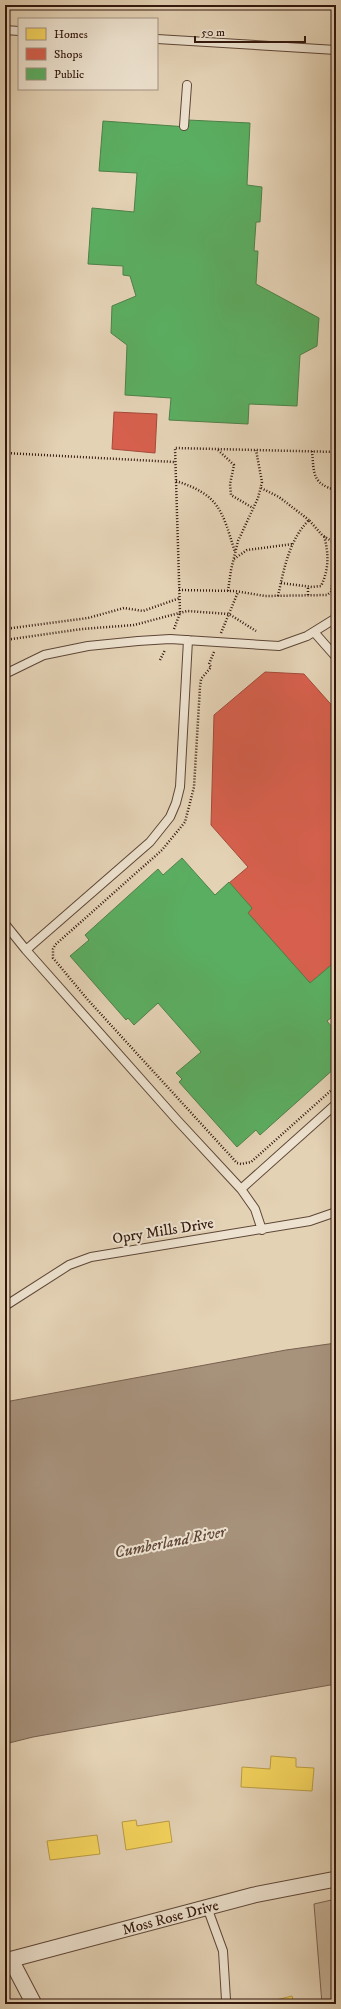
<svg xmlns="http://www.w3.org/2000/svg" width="341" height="2009" font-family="'IM FELL DW Pica',serif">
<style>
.green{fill:#c6b298;stroke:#7c6452}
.water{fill:#a7927c;stroke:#786150}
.homes{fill:#f6d55c;stroke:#bb9c44}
.shops{fill:#d6604d;stroke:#a54a3a}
.public{fill:#5aae61;stroke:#4e8148}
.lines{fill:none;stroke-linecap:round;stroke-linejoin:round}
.lane-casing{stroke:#5e4637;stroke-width:10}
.street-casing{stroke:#5e4637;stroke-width:17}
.path{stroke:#32170d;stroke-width:2.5;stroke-dasharray:1 2;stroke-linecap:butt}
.lane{stroke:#ede2cf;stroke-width:8}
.street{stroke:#ede2cf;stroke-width:15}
.labels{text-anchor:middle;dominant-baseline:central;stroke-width:4;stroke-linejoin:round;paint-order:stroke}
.street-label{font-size:15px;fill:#32170d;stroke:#ede2cf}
.water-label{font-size:16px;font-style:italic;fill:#614839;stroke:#ede2cf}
</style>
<rect width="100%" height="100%" fill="#e4d2b5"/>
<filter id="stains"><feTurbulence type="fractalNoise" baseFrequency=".005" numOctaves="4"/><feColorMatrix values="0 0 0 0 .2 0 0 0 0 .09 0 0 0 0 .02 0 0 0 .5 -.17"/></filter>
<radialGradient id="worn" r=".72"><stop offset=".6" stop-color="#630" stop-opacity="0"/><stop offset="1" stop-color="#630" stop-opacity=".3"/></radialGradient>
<path class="green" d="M336,1899V2004H322L314,1904Z"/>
<path class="water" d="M336,1343V1684L33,1737L5,1744V1402L286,1350Z"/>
<path class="homes" d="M271,1756L296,1758V1767L314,1768L312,1791L241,1787L242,1767L270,1769Z
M136,1820L137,1826L169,1821L172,1842L126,1850L122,1822Z
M97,1835L100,1854L50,1860L47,1841Z
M292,1996L294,2004H260Z"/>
<path class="shops" d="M114,412L157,414L155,453L112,449Z
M265,672L304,674L336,710V961L310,983L248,913L252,908L229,883L248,867L211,825L214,715Z"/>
<path class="public" d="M188,120L250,123L247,185L262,187L260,222H256L254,251H258L256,284L319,318L317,346L300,355L297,406L249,404L248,424L169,420L171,398L125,395L127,345L111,333L112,306L136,296L130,276L123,275V266L88,264L92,208L134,212L137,173L99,171L103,121L188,127Z
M182,858L215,895L229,882L252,908L248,913L310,983L336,961V1014L327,1021L336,1032V1059L334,1061L336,1067L260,1135L256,1130L237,1147L179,1082L182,1079L176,1073L201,1052L158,1003L134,1025L128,1018L126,1020L70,956L89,940L85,935L158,869L163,875Z"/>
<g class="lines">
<g class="lane-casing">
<path id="lane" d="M5,30L19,31
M157,39L336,50
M184,126L187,85
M314,632L336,657
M188,640L180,787L176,803L170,817L150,842L26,950L177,1120L241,1189L255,1209L262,1230
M5,674L44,655L88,646L138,641L170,639L279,646L307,636L336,618
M5,924L26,950
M241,1189L336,1104
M5,1306L69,1265L91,1257L310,1221L336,1212
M207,1907L223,1951L226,2000"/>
</g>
<g class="street-casing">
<g id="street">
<path d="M11,1960L34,2004"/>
<path id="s1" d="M5,1961L254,1895L336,1879"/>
</g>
</g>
<path class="path" d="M218,450L234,465L230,484L231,495L253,508
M312,451C314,473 312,484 336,490
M5,453L175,462
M176,481C220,495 222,511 235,552
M261,488L279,497L309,520
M234,559L247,550L293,544
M281,583L312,587L321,586C329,570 329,553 324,536
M179,590L235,591L265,596L327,595L331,592L336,559
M228,591L231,570L238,541L258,498L262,482L256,450
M308,595V587
M278,596C284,569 289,540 309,520L322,535L336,544
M5,629L88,618L124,608L143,611L180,598
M174,629L180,613L175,448L336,452
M221,633L238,592
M5,640L82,629L134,625L187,611L229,614L256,631
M214,652L209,664L211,667L201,679L200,687L194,787L185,822L162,850L55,945L53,949V958L88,1000L237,1163L241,1164L251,1162L336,1086
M160,660L165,650"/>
<use href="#lane" class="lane"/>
<use href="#street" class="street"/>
</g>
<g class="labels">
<g class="street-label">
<text transform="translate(163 1231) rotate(-9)">Opry Mills Drive</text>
<text stroke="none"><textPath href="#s1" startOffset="171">Moss Rose Drive</textPath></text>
</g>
<g class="water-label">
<text transform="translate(170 1542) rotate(-11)">Cumberland River</text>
</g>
</g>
<rect width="341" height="2009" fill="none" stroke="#e4d2b5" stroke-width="20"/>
<rect x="6" y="6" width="329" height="1997" fill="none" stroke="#32170d" stroke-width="2"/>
<rect x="10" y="10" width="321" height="1989" fill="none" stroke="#32170d"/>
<rect x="18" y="18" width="140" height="72" fill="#ede2cf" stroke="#a29181"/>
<rect x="26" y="28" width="20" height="12" fill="#f6d55c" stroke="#a29181"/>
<text x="54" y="38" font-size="12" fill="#32170d">Homes</text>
<rect x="26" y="48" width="20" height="12" fill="#d6604d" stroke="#a29181"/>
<text x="54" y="58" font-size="12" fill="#32170d">Shops</text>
<rect x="26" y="68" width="20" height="12" fill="#5aae61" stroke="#a29181"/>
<text x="54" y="78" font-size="12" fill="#32170d">Public</text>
<path d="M195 36v6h110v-6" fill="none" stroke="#32170d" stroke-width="2"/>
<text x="201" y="36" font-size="12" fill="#32170d" stroke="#ede2cf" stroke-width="3" paint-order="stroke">50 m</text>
<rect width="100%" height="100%" filter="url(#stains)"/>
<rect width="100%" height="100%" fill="url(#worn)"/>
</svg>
